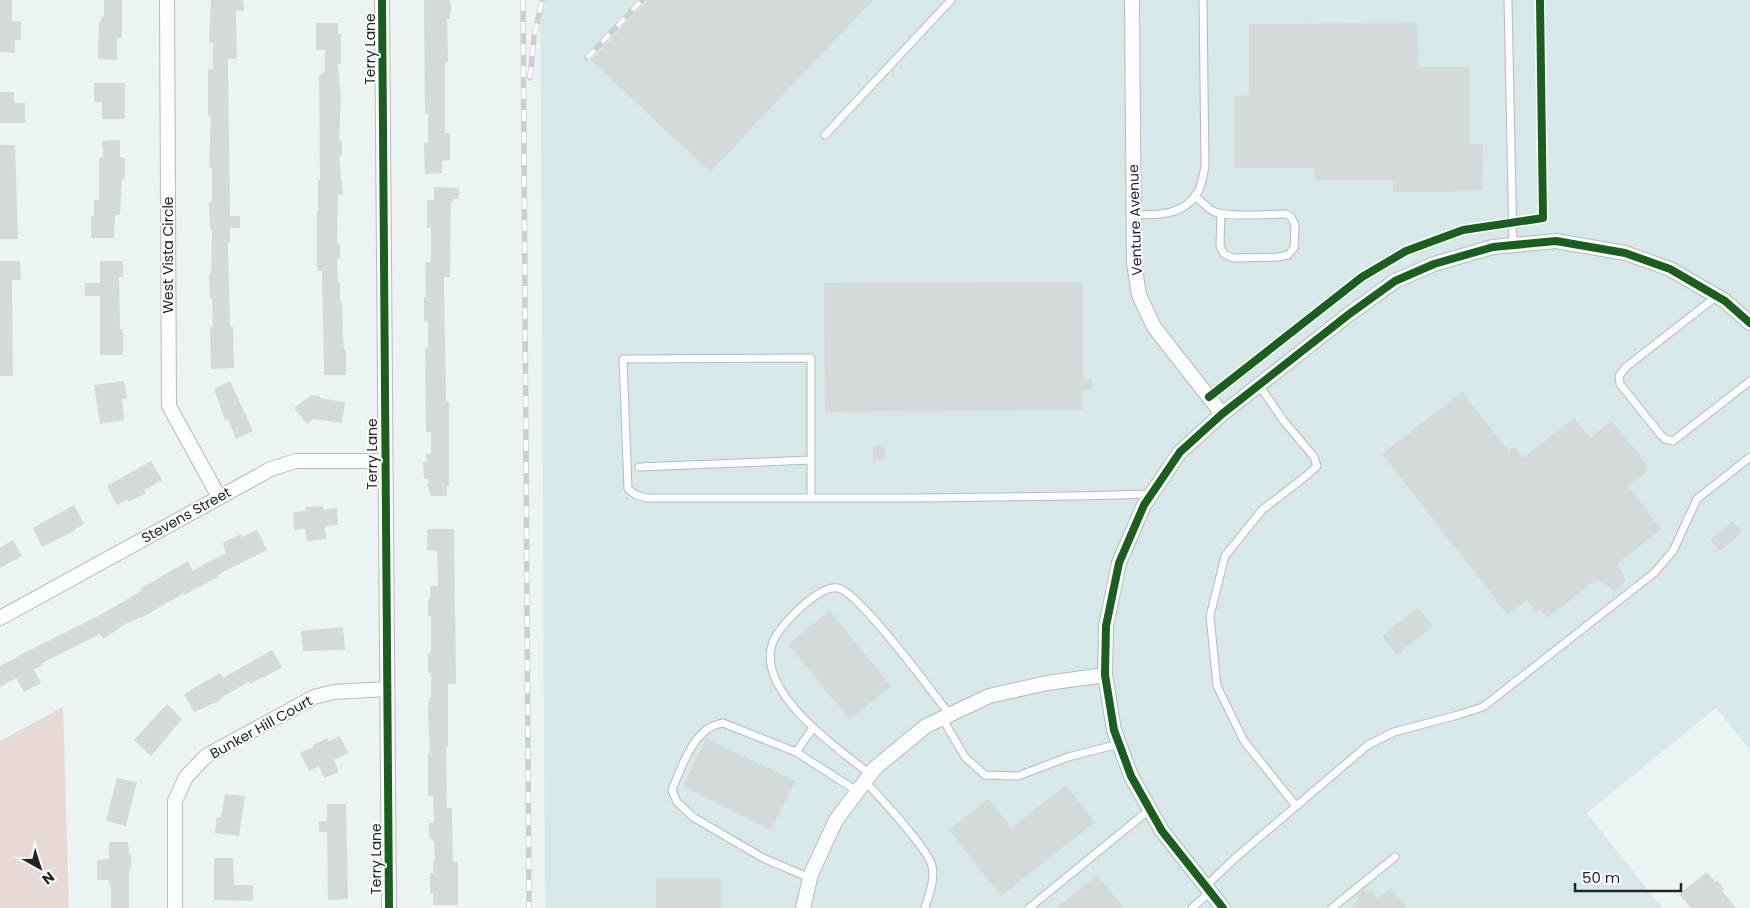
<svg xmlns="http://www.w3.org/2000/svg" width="1750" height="908" font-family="Poppins,sans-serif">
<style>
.built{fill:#d8e8e8}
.green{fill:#e6d9d6}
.building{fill:#d4d9d9}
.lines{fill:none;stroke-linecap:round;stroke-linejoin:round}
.service-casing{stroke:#b6bbbb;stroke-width:9}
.minor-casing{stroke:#b6bbbb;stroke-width:16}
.service{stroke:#fcfdfd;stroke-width:7}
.minor{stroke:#fcfdfd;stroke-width:14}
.rail-casing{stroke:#cdcece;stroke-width:5.5}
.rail{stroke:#fff;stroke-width:4;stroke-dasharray:11;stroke-linecap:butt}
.cycleway-casing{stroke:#fff;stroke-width:11}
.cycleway{stroke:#1b5e20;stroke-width:8}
.labels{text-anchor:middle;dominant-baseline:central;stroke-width:4;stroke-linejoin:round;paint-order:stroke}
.street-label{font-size:14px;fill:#212525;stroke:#fff}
</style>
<rect width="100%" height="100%" fill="#ecf3f3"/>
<path class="built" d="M540,0H1750V750L1716,708L1587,813L1662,908H545Z"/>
<path class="green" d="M63,707L69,908H0V741Z"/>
<path class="building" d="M0,0H12V21H21V40H15V53L0,52Z
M104,0H122V38H117V60L98,59L99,22H101V16L104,17Z
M211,0H243L244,11H236L237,59H228L230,216H240V228H230V243H228L230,327H233L234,368L211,369L210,327H213L212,299H210L209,273H211L212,230H210L209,202H212V168H209L211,116H208V69H213V43H209Z
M424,0H450L451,8L450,19H447L448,62H445V133H450V160L442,161V173L425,174L424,143H428V114H425Z
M648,0H873L710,172L591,60Z
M316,23H338V34H341V64H338L341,101L339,141H342V156H339L343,195H338L337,244H340V259H337L338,282H340V302H342L343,336L344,350H346V375H324L322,271H317V210H318V180H320L319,76L325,71V50H316Z
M1417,23L1418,67H1470V144H1483L1482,190L1455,191V192H1393V180H1315L1314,168H1234V96L1249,95V24Z
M94,83H125V119H102V102H94Z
M0,92H14V103H25V123H0Z
M120,140V157L125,158V179H122L120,215H115L114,238H91V216H94V200H99V158L103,157L102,141Z
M0,145H15L18,239H0Z
M434,187L459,188V199H453V202H451L450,277H444L446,401H449V487L447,486V496H430L429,487H427L429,479H424L423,462H427L426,454H431V432H426L425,348H428V322L424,321V297H426L425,262H431V228H427V200H434Z
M0,261H20L21,280H12L13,376H0Z
M100,261H123V277H119L120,329H123V355H100V296H85V283H100Z
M1083,282V379H1092V390H1082V410L825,412L824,283Z
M124,381L127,398L122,399L124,420L100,424L94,385Z
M230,381L253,431L236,439L228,419L225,420L214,389Z
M1462,392L1509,451L1515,447L1523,458L1574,418L1590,438L1612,421L1647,465L1646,473L1628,486L1661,529L1617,564L1626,581L1614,591L1597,579L1547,618L1540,609L1536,612L1527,600L1508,615L1382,454Z
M312,395L320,396V398L345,402L342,423L313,419L307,424L294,408Z
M873,446H885L886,459L873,460Z
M151,461L162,480L144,490L146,493L129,502L128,499L117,505L107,486Z
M74,505L84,524L75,529L76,530L42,547L33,528Z
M323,506V510L337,508L338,525L325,526L326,539L307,541L305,529L294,530L293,512L306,511L305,507Z
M1733,521L1742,532L1720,551L1710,540Z
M427,529H454L456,684H448V746L446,747L447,808H452L453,862H458V905H433V894H430V873H433V862H435L434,842L429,836V823H434L433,796H428V753H430L428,712L429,697H431V673H428V653H431V616H428V599H430V586H438L437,551L427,550Z
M257,530L267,550L217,575L218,577L184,595V593L141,618L140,617L124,625L103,639L100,634L42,663L43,665L34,669L41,683L24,692L16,678L0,687V666L16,658V657L100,615L142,591L140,589L188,561L193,571L207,563L226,553L223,543L241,534L242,537Z
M13,540L22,556L0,568V548Z
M1418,607L1433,626L1397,655L1382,636Z
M830,611L891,686L850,720L788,644Z
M343,627L345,650L303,651L301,631Z
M272,650L282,667L263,678L262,677L250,684L249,682L220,698L221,700L194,712L184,694L220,673L223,678Z
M167,704L182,719L151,756L134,740Z
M340,736L348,753L334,760L339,772L324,778L319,766L309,771L300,753L314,747L313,745L327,738L329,741Z
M706,738L795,781L771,830L683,786Z
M117,778L137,782L126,826L106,821Z
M1066,785L1095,822L1001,896L949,830L988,799L1011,828Z
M225,794L245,796L239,836L215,833L217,817L221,818Z
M327,804H346L348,899L328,900L327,832H319V821H327Z
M109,842H128L129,854H131V869H129V908H111V885H109V880H97V860L109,859Z
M214,858H233L234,885H253V901L214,900Z
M1707,872L1715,882L1717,880L1724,889L1722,891L1736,908H1691L1679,894Z
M1097,875L1123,908H1056Z
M656,879H721V908H656Z
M1391,888L1407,908H1349L1359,900L1356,896L1364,889L1367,893L1372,890L1378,898Z"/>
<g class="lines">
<g class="service-casing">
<path id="service" d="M1508,0L1513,245
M825,135L951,0
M1195,196C1201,201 1206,207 1213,211C1224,218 1271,214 1286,214L1291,217L1295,225L1294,248L1288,255L1278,257L1233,258L1224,254L1220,246L1221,213
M1134,215C1159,215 1185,216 1199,190C1202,184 1203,174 1205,167L1203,0
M1717,296L1626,367L1619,376L1620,384L1660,434L1665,439L1673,441L1750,381
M1259,385L1283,420L1314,457L1317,466L1306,476L1262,510L1225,556L1210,616L1217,686L1244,741L1296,806
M639,467L811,460
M811,498V358L623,359L628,489L636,495L647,498C815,498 983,499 1151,494
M942,718L965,757L985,775L1018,776L1068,757L1119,744
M796,752L813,728
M870,774C838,749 762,696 771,649C773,635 787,621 796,612C804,604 825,585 838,588C859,592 933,693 950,715
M865,781C879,797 928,848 932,866C935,880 929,895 925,908
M810,878L763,858L693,817L677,802L672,790C682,766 694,727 723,723L796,752L857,791
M1206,886L1234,859L1368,745L1394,732L1458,715L1483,707L1654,573L1673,551L1697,499L1750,457
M1029,908L1149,810
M1192,908L1210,892
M1332,908L1395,857"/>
</g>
<g class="minor-casing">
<path id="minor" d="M167,0L169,406L219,497
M382,0L389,908
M1132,0L1134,263L1139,295L1154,327L1222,414
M0,618L271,469L296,461H385
M175,908V801L186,777L206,756L314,697L334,692L387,689
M803,908L811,874L836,820L875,768L926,726L989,696L1047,683L1105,675
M1223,908L1162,831L1131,776L1114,730L1105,675L1106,626L1119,563L1144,505L1180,452L1222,414L1348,315L1395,281L1434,264L1493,247L1556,241L1625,253L1670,269L1725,301L1750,323"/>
</g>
<use href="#service" class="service"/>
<use href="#minor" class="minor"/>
<g class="rail-casing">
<path id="rail" d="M523,0L529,908
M587,58L642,0
M530,78L534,37L542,0"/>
</g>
<use href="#rail" class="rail"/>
<g class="cycleway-casing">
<path id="cycleway" d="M382,0L389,908
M1209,397L1362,277L1406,251L1463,230L1543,218L1540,0
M1223,908L1162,831L1131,776L1114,730L1105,675L1106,626L1119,563L1144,505L1180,452L1222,414L1348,315L1395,281L1434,264L1493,247L1556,241L1625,253L1670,269L1725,301L1750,323"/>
</g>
<use href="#cycleway" class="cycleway"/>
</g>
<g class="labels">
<g class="street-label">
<text transform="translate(370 49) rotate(-90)">Terry Lane</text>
<text transform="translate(1135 220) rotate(-92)">Venture Avenue</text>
<text transform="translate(168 255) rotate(-90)">West Vista Circle</text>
<text transform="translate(372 454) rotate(-90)">Terry Lane</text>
<text transform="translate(186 515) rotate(-29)">Stevens Street</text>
<text transform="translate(261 727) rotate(-29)">Bunker Hill Court</text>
<text transform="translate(376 859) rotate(-90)">Terry Lane</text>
</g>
</g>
<g transform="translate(40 868) rotate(141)" stroke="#ffffff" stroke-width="4" paint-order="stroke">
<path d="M0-4L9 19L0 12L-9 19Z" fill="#212525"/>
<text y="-8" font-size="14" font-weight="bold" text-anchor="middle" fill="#212525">N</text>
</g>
<path d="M1575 883v8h106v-8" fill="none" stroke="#212525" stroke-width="2.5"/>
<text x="1582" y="883" font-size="15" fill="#212525" stroke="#ffffff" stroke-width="4" paint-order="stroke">50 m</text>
</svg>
